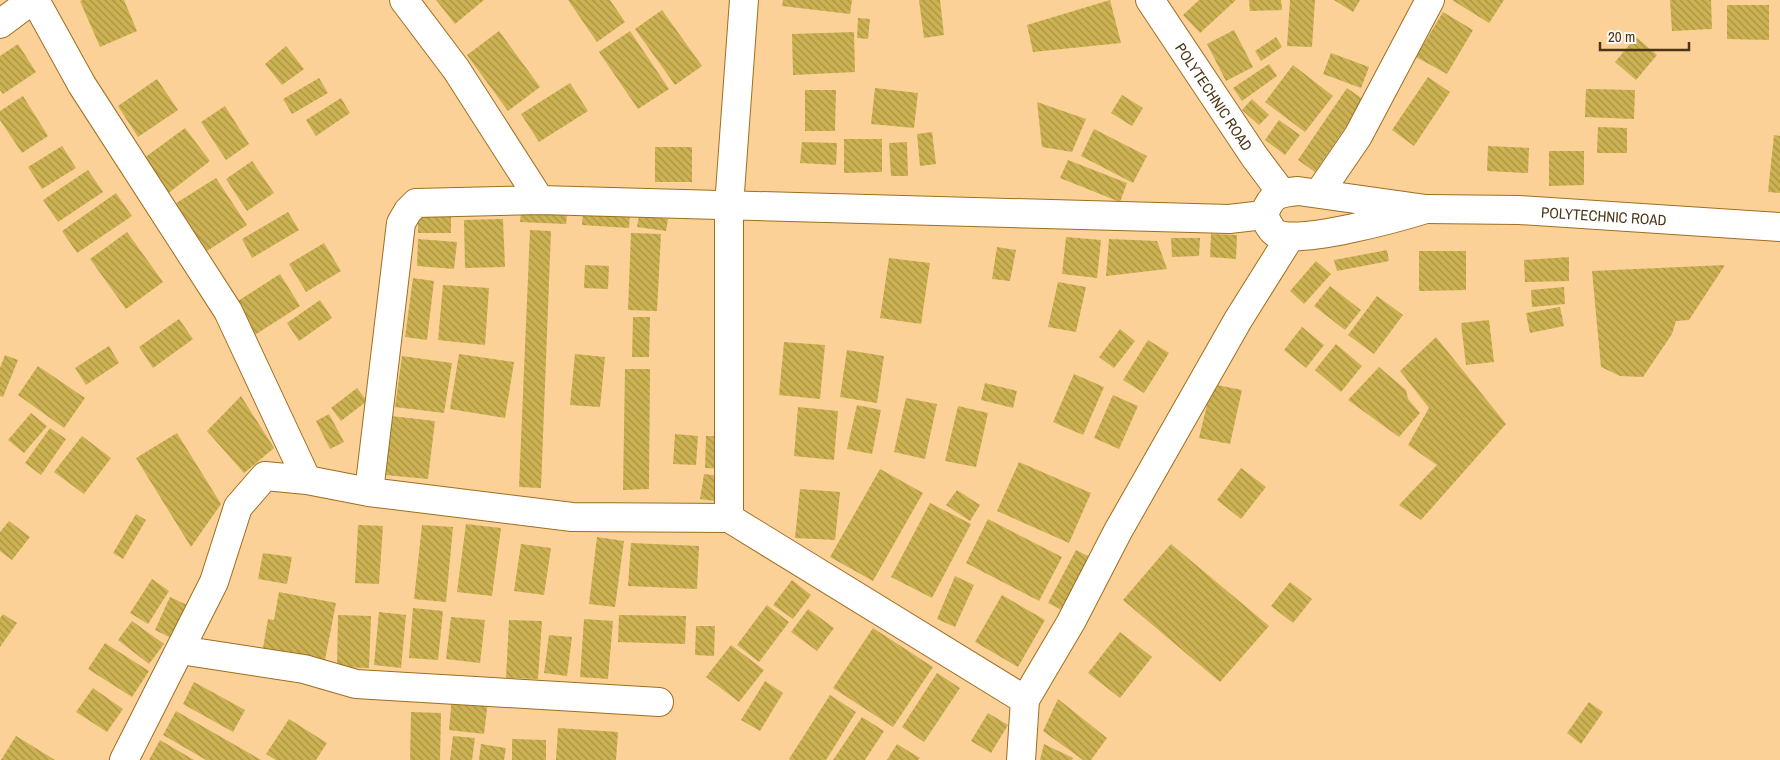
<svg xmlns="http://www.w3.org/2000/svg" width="1780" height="760" font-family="'Archivo Narrow',sans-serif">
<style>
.building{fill:url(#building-back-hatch)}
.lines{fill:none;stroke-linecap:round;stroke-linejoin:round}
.minor-casing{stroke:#9f6e1f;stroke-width:30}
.tertiary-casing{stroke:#9f6e1f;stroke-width:30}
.minor{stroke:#fff;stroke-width:28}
.tertiary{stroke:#fff;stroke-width:28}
.labels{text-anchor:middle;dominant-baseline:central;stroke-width:4.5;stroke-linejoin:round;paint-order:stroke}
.street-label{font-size:15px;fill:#4b3617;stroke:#fef8f1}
</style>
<defs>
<pattern id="building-back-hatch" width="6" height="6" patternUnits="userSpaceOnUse" patternTransform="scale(1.25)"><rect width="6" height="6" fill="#ccb253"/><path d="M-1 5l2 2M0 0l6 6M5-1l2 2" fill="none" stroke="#a89244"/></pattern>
</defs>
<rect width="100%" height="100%" fill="#fbd197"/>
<path class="building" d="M83,0H124L137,31L100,47L80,1Z
M436,0H484L455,24Z
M568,0H610L625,22L597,42Z
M783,0H852L850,14L782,6Z
M919,0H940L944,35L924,38Z
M1110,0L1121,43L1033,52L1027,25Z
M1199,0H1236L1200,33L1183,15Z
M1249,0H1281L1282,10L1250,11Z
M1290,0H1315L1312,47L1287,46Z
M1334,0H1360L1353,12Z
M1452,0H1504L1489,23Z
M1670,0H1711L1712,29L1672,31Z
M1727,5H1769V40L1727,39Z
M662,10L702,66L675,85L635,29Z
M1443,12L1473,30L1447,74L1416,57Z
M858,18L870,19L868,39L857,38Z
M1234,30L1253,67L1226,81L1207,44Z
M499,31L540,87L508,111L467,55Z
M630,31L669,89L638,109L599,52Z
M854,32L855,72L793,75L792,34Z
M1276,37L1282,47L1261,61L1255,51Z
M1636,37L1657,55L1636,80L1615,62Z
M18,44L36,72L3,94L0,90V56Z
M286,46L304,69L282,85L265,64Z
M1331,53L1369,67L1361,88L1323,74Z
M1269,64L1277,76L1242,101L1233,88Z
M1293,65L1333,96L1305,132L1265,102Z
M1428,77L1450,92L1414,146L1392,130Z
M319,78L328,93L292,114L283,99Z
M157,79L178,110L138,137L118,106Z
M570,83L588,111L539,142L521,114Z
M875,88L918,93L914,128L871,124Z
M1347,88L1364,100L1315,172L1298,160Z
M1586,89L1635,90L1634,119L1585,117Z
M805,90H836L835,131H805Z
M1122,95L1143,108L1132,126L1111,113Z
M23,96L48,136L22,153L0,120V111Z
M341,98L350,113L316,136L306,120Z
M1252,99L1269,115L1259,125L1242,110Z
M1037,102L1086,119L1072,152L1042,147Z
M225,106L249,144L226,160L201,122Z
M1279,120L1300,135L1285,155L1265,140Z
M1598,127L1627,128V153H1597Z
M185,128L210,161L166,195L140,161Z
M1094,129L1147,156L1133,183L1081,156Z
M932,132L936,164L920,166L917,134Z
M1774,135L1780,136V193L1768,192Z
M844,139H882V172L844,173Z
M802,142L837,143L836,165L800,163Z
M907,142L908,176H891L889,143Z
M62,146L76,168L42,189L28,167Z
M1488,146L1529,148L1528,173L1487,171Z
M655,147H692V182H655Z
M1549,151H1584V185L1549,186Z
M1068,160L1127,183L1120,202L1060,178Z
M252,161L274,193L247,211L226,179Z
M88,170L103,192L58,222L43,200Z
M216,178L247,225L201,255L170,207Z
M116,193L132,216L77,253L62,231Z
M451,210V233H418V211Z
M583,211L630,214L629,228L582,225Z
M288,212L299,230L252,258L242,239Z
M521,212L567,215L566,224L520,222Z
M639,216L668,219L666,231L637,227Z
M503,219L505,267L465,268L464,220Z
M530,230L551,231L541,488L519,487Z
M127,232L163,282L126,309L90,259Z
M631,233L661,234L657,311L628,310Z
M1211,234L1237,235L1236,259L1210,257Z
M1066,237L1101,240L1097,278L1062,274Z
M1171,238H1200L1199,256L1172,257Z
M418,239L457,242L454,269L417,266Z
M1109,239L1157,241L1167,269L1106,276Z
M324,243L341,271L306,292L289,264Z
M997,247L1016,250L1010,281L992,279Z
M1387,250L1389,261L1337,271L1334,260Z
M1419,251H1466V290L1419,291Z
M1569,257V281L1525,282L1524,260Z
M889,258L930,263L921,324L880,318Z
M1316,261L1331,274L1304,304L1290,291Z
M585,265L609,266L608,289L584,288Z
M1725,265L1689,320L1676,321L1672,334L1643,377L1620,376L1601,367L1592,271Z
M280,274L300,306L247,340L227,308Z
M413,278L434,281L427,340L405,337Z
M1058,282L1086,287L1076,332L1048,327Z
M443,285L489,288L485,345L438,340Z
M1330,286L1361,310L1345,330L1314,306Z
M1564,287L1565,304L1532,307L1531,290Z
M1377,296L1403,315L1374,354L1348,335Z
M320,300L332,318L299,341L287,323Z
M1560,307L1564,326L1530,333L1526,313Z
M633,317H650L649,357H632Z
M179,319L193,339L153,368L139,347Z
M1489,320L1494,362L1466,365L1461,323Z
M1302,327L1324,345L1306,368L1284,350Z
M1120,329L1135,341L1114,368L1099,357Z
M1436,337L1506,424L1421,520L1399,505L1437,465L1408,445L1429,408L1400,371Z
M1148,340L1169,353L1144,393L1123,380Z
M784,342L825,345L820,399L779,395Z
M1336,344L1362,366L1341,392L1315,370Z
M109,346L119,363L86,385L75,368Z
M847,350L884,356L877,403L840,397Z
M459,354L514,362L505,418L450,409Z
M575,354L605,357L600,407L570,405Z
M5,355L18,360L3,397L0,396V368Z
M402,356L452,363L444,413L395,407Z
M38,366L85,398L64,428L18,395Z
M1379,367L1406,390L1408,399L1420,413L1399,437L1348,400Z
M625,369H650L649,489L623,490Z
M1074,374L1104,387L1083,435L1053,422Z
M985,383L1017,391L1013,408L981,400Z
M1212,384L1242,390L1230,444L1199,438Z
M357,388L367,401L341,421L331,408Z
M1113,395L1138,406L1119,449L1094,438Z
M241,396L274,448L244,473L207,431Z
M906,398L937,404L925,459L894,452Z
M857,405L881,410L872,454L847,449Z
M958,406L988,413L976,467L945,461Z
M798,407L838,411L834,460L794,456Z
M31,413L47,426L24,453L8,440Z
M329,414L344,442L330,449L316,421Z
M391,416L435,421L428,479L385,475Z
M50,428L66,439L41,475L25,463Z
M177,433L221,504L191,547L136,458Z
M675,434L698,436L696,465L673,464Z
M82,436L111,458L84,494L54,472Z
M706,436H728L726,469L705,468Z
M1019,462L1091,493L1069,543L997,511Z
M1241,468L1266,487L1241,519L1217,500Z
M880,469L923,493L873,581L830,557Z
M704,474L726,477L723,502L700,499Z
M800,489L840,492L835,540L795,538Z
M957,490L980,505L970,521L946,505Z
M930,503L971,524L932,598L891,577Z
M136,514L146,520L123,559L113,553Z
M988,519L1062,557L1039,601L966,563Z
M9,521L30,537L12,560L0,551V532Z
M466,524L501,528L492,596L457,592Z
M358,525L383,526L379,584L355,583Z
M422,525L453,527L446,602L414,599Z
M597,537L624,541L615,607L589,604Z
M631,543L699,546L697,589L628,586Z
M521,544L551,548L544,595L514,591Z
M1171,544L1269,626L1220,682L1123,600Z
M1076,550L1090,557L1062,610L1048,603Z
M263,553L292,557L287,584L258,579Z
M955,576L974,585L955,627L937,619Z
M152,579L169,591L148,624L130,613Z
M792,580L811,595L793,619L773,605Z
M1290,582L1312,599L1293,623L1271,606Z
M279,592L336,603L324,665L262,654L268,619L274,620Z
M1002,595L1045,620L1018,667L975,642Z
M170,597L187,605L171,638L155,630Z
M767,605L789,622L759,662L737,645Z
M413,608L443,611L438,660L409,658Z
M808,609L834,628L817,651L791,632Z
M379,612L406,615L401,668L374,665Z
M3,614L17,623L0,647V618Z
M338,615L371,616L369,668L337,667Z
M619,615L686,616L685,644L618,642Z
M451,617L485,620L480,663L446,659Z
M584,619L613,621L608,679L580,677Z
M509,620L542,621L538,679L506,678Z
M132,621L164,644L149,664L118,640Z
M696,626H715L714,656L695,655Z
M873,628L933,667L893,727L833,688Z
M1120,632L1152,657L1120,698L1088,673Z
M549,635L572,637L567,676L544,673Z
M105,643L149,671L132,697L88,669Z
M731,645L764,670L739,702L706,677Z
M937,673L960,688L924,742L902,727Z
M765,681L783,693L760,731L741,720Z
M194,682L245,710L233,732L183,704Z
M93,688L123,709L107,732L76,712Z
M830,695L856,712L826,760H791L789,759Z
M452,697L488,701L484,734L449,730Z
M1058,699L1107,738L1091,760H1083L1043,731Z
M1589,702L1603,712L1581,744L1567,733Z
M176,711L261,760H206L163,735Z
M411,712L441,713L440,760H410Z
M988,713L1008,725L991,753L971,741Z
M862,717L884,731L865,760H833Z
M289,719L327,743L316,760H276L266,754Z
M558,728L618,732L616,760H556Z
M16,736L55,760H1Z
M453,736L475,738L472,760H450Z
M512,739L546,740V760H512Z
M160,740L194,760H149Z
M481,744L506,748L504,760H479Z
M897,744L920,758L918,760H887Z
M1044,744L1073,758L1072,760H1040Z"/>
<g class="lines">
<g class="minor-casing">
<path id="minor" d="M35,0L82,85L228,311L307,480
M404,0L456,69L540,200
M0,24L32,0
M1319,193L1358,136L1430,0
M369,492L401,223L408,211L416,203L540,200L1229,219L1264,215
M729,518V206L744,0
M180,650L304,669L356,684L659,702
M124,760L214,582L238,507L265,476L307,480L369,492L572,517L729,518L1025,700
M1021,760L1025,700L1071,622L1118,531L1238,320L1290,237"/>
</g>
<g class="tertiary-casing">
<g id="tertiary">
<path id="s1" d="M1150,0L1254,156L1281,192"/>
<path d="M1298,191L1426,209C1400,217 1300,245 1277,234C1270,230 1267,222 1264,215C1271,195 1277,193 1298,191Z"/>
<path id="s2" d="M1426,209L1519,210L1780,227"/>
</g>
</g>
<use href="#minor" class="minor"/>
<use href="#tertiary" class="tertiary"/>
</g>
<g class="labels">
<g class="street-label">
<text stroke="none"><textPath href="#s1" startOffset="116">POLYTECHNIC ROAD</textPath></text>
<text stroke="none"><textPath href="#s2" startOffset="178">POLYTECHNIC ROAD</textPath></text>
</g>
</g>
<path d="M1600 42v8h89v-8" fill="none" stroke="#4b3617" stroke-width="2.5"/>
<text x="1608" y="42" font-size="15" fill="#4b3617" stroke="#fef8f1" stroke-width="4" paint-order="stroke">20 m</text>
</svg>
